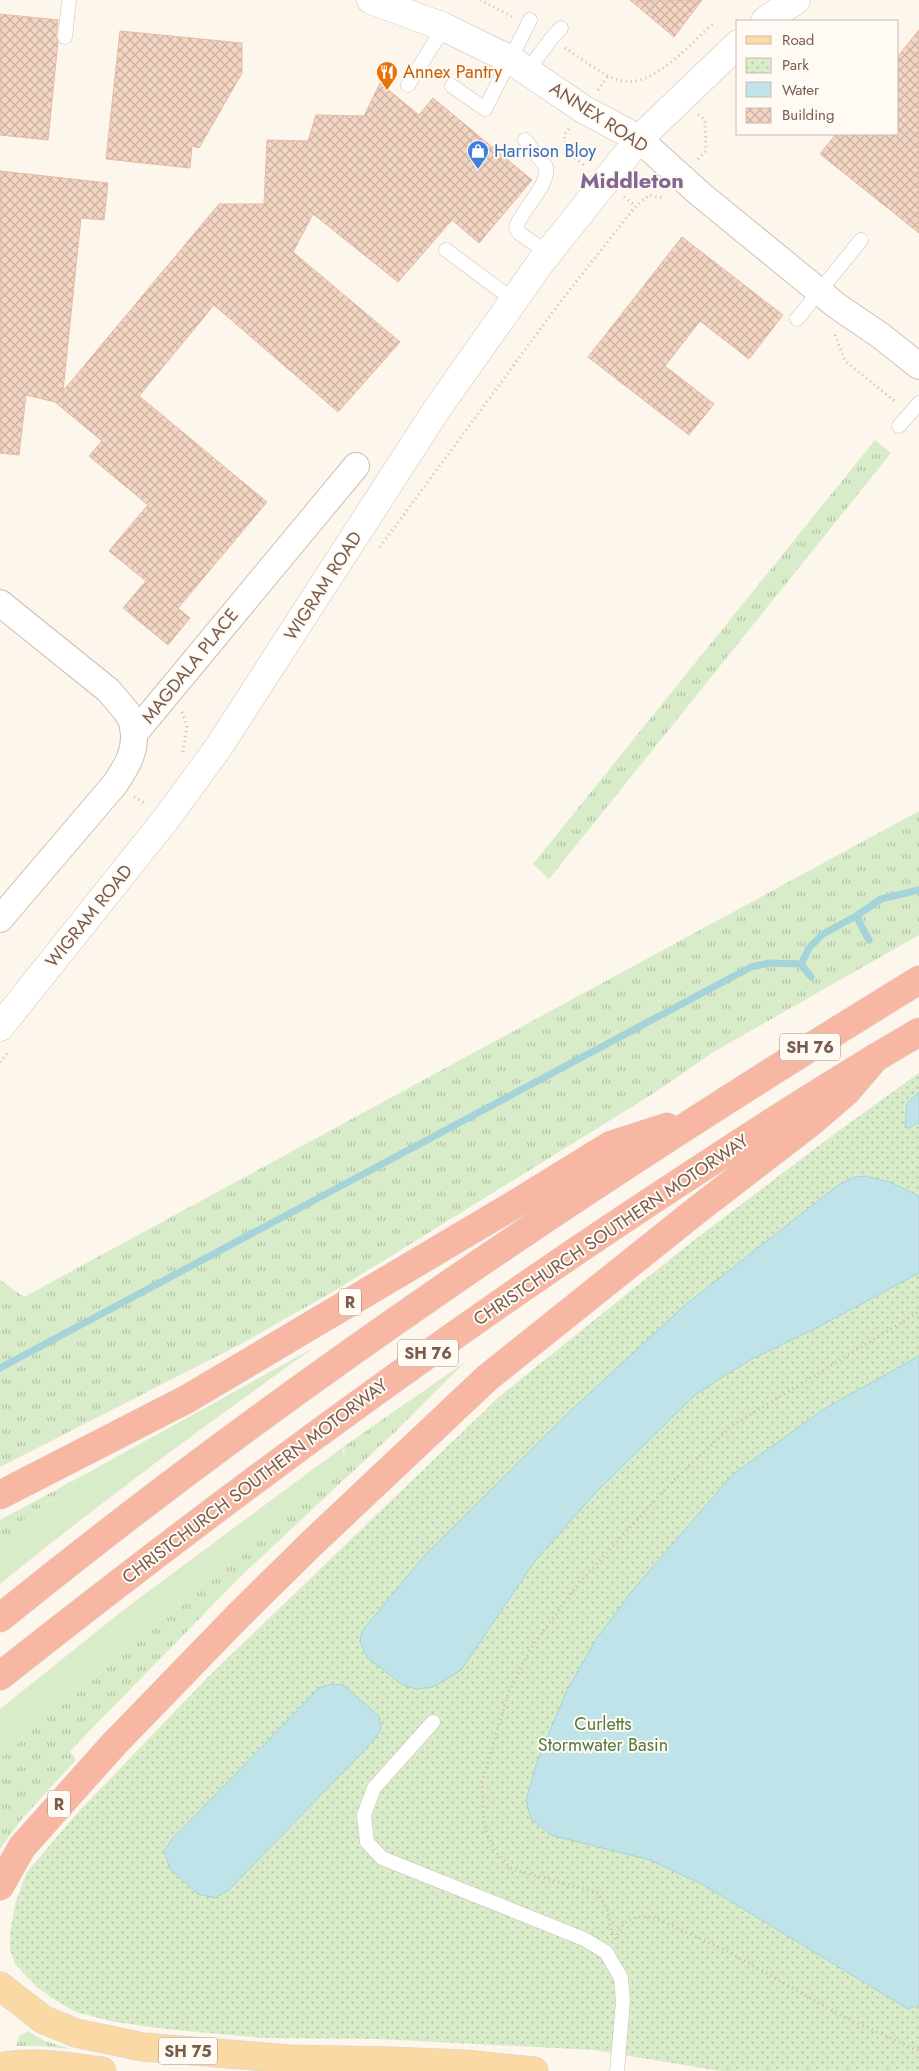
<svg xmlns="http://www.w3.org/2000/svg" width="919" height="2071" font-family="Jost,sans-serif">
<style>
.grass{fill:url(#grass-tufts)}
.park{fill:url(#park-dots)}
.garden{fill:#d8ecc9}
.water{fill:#bfe3e8;stroke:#a5d3da}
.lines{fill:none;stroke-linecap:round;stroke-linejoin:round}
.stream{stroke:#a5d3da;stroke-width:7}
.building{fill:url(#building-cross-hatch);stroke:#e6bba3}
.service-casing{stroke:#d1beb0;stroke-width:15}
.minor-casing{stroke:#d1beb0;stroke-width:28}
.tertiary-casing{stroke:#d1beb0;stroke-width:29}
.secondary-casing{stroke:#d6c0b0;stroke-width:29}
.primary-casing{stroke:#dad1cd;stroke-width:29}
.motorway-casing{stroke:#dad1cd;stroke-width:29}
.path{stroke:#d9b8a5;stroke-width:3;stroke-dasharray:1 4;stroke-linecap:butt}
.service{stroke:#fff;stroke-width:14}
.minor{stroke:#fff;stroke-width:26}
.tertiary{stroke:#fff;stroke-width:28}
.secondary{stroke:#fff;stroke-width:28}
.primary{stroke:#fbd9a5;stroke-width:28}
.motorway{stroke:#f7b7a3;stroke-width:28}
.labels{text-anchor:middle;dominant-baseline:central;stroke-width:4;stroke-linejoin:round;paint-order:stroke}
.shield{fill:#fffaf3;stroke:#a28b7f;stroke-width:1}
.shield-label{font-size:16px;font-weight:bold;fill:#7a5c4d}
.food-label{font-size:18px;fill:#c56008;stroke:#fffaf3;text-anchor:start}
.street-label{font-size:18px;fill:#7a5c4d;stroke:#fffaf3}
.shop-label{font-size:18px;fill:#366cbe;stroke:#fffaf3;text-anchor:start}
.park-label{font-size:18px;fill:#537a41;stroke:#fffaf3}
.district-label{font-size:22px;font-weight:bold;fill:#846695;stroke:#fffaf3}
</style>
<defs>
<pattern id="grass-tufts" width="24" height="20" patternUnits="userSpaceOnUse" patternTransform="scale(1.25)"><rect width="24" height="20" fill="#d8ecc9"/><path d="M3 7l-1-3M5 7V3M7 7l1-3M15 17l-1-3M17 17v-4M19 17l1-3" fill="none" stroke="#b4c2a5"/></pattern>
<pattern id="park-dots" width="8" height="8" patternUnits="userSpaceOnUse" patternTransform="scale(1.25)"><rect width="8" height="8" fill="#d8ecc9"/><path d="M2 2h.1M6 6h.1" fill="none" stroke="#b4c2a5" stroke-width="1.8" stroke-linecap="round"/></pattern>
<pattern id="building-cross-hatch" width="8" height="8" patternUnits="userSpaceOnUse" patternTransform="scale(1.25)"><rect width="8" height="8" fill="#f3d5c3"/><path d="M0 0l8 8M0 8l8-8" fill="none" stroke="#cab0a1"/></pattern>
</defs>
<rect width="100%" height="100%" fill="#fdf6ec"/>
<path class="grass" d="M875,440L891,453L549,879L533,864Z
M919,811V935L715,1051L651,1095L336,1290L241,1344L0,1467V1280L24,1297Z
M465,1362L396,1431L240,1577L70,1751L76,1760L21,1820L0,1849V1758L340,1466L345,1453L343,1447Z
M91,1471L12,1528L17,1544L0,1556V1520Z
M28,2031L45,2041L71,2049L40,2046H16L19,2036Z"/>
<path class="park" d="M919,1073V2071H720L594,2050L378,2039L263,2038L165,2029L110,2021L76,2012L52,1998L37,1987L15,1964L10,1950V1933L16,1901L27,1872L79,1811L209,1676L501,1395L689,1244L837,1132Z"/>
<path class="garden" d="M315,1347C208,1423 102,1501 0,1584V1556L17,1544L12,1528L91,1471Z
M343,1447L344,1460L340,1466L0,1758V1709L126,1608Z"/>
<path class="water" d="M919,1092V1124L917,1123L910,1128L905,1127L907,1103Z
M865,1176L890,1182L919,1196V1273L822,1325L750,1360L696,1394L597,1491L535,1561L461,1670L433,1687L416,1689L401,1684L367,1657L360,1642L362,1631L425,1555L566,1415L685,1305L837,1186L854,1177Z
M919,1356V2005L908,2009L704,1885L650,1860L551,1835L531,1819L526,1800L537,1762L567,1690L597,1638L633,1590L732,1475L824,1409Z
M332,1684L343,1685L379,1716L381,1728L375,1739L229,1890L215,1898L198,1894L170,1869L164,1851L173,1838L319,1688Z"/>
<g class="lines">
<path class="stream" d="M856,916L869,940
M801,964L809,948L823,934L856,916L881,899L919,890
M801,964L811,977
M0,1368L751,967L769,963L801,964"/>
</g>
<path class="building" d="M630,0H702L674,37Z
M0,14L58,20L56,36L58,42L48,140L0,135Z
M919,30V233L820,154L836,134H898V56Z
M120,31L242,43V73L199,148L192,146L190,168L106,159Z
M380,83L419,115L433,98L532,180L479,243L452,220L398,282L313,214L293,252L400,342L338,412L214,305L139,396L267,502L178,608L190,618L168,645L123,608L146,581L109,551L148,505L89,456L102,441L55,402L26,395L19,455L0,453V171L108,183L104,220L81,218L63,391L219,204H264L267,140L308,141L316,115L364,116Z
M682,237L783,315L749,359L700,321L665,366L714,404L689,435L588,357Z"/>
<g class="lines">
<g class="service-casing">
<path id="service" d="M65,37L69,0
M528,70L551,39L561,28
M408,85L444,27
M452,86L485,109L530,20
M525,140L546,167C549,186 523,208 516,227L519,233L548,253
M446,250L513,300
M797,319L861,240
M899,426L919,403
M433,1722L374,1788L364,1815L367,1842L382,1858L584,1939L606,1952L621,1978L623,2001L617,2071"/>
</g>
<g class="minor-casing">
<path id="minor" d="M639,139L700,194L837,306L881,336L919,366
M0,603L108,690L126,711L132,721L134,734
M0,919L115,784C126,767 135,754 134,734L356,466"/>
</g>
<g class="tertiary-casing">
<path id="tertiary" d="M371,0L444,27L511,60L583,109L639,139"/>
</g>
<g class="secondary-casing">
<path id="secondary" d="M765,21L796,0
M0,1027L166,819L218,748L437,409L541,262L639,139L738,44"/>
</g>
<g class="primary-casing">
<path id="primary" d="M0,1986L44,2020L76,2033L143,2047L289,2059L391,2061L464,2064L534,2071
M0,2067C34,2060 69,2067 102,2071"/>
</g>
<g class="motorway-casing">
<path id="motorway" d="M0,1495L187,1399L517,1203L611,1145L667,1127
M0,1618C290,1383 601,1175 919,980
M0,1676C205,1514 415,1358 633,1213C727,1151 821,1089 919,1032
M0,1886L22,1847L113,1745L238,1616L310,1545L487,1378L697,1210L810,1123L846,1092L876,1057"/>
</g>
<path class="path" d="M480,0L513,17
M565,48C581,58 601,74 618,80C652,91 691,42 714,23
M598,90L609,75
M569,129L564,135L567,152L586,167
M698,159L706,151L705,120L698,114
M624,197L636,206
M835,335L845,361L896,402
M380,547L561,301L636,206L649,195L665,198
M182,712L187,726L183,752
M134,797L146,804
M0,1062L9,1051
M612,1935L608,1911L598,1893L512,1869L494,1850L484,1826L482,1782L509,1691L531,1648L578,1584L673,1481L733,1425L919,1312
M615,1939L624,1923L636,1917H653L725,1950L842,2016L919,2051"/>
<use href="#service" class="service"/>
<use href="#minor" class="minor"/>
<use href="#tertiary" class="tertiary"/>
<use href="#secondary" class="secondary"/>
<use href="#primary" class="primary"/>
<use href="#motorway" class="motorway"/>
</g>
<defs>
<g id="restaurant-pin" transform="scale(1.125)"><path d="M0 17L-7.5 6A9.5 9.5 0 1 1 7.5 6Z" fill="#e8710a" stroke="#fffaf3"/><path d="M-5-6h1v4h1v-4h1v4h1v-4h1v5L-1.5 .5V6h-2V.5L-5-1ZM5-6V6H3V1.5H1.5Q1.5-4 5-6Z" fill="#fff"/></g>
<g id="shop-pin" transform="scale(1.125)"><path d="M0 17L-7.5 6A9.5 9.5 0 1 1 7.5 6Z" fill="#3f7fe0" stroke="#fffaf3"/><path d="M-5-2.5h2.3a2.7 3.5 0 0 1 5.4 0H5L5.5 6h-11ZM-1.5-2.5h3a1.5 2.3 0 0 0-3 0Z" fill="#fff"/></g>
</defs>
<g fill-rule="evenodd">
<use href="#restaurant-pin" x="387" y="72"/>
<use href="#shop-pin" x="478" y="151"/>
</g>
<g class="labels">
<g class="shield">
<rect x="780" y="1033.5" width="60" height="27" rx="4"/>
<rect x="339" y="1288.5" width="22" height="27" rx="4"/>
<rect x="398" y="1339.5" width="60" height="27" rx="4"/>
<rect x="48" y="1790.5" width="22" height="27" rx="4"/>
<rect x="159" y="2037.5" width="58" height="27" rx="4"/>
</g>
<g class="shield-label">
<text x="810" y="1047">SH 76</text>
<text x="350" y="1302">R</text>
<text x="428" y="1353">SH 76</text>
<text x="59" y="1804">R</text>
<text x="188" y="2051">SH 75</text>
</g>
<g class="food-label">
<text x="403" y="72">Annex Pantry</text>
</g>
<g class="street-label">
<text transform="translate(599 117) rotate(33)">ANNEX ROAD</text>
<text transform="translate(323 586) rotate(-57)">WIGRAM ROAD</text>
<text transform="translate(190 666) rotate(-51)">MAGDALA PLACE</text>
<text transform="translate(89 916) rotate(-51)">WIGRAM ROAD</text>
<text transform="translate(611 1230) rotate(-34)">CHRISTCHURCH SOUTHERN MOTORWAY</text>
<text transform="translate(255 1481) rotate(-37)">CHRISTCHURCH SOUTHERN MOTORWAY</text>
</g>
<g class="shop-label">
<text x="494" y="151">Harrison Bloy</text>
</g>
<g class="park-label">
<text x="603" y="1724">Curletts<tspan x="603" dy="21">Stormwater Basin</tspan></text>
</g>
<g class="district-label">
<text x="632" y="180">Middleton</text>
</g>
</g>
<rect x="736" y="20" width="162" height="115" fill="#fffaf3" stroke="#cabbb1"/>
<rect x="746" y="36" width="25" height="8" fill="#fbd9a5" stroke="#cabbb1"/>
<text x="782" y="45" font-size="15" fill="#7a5c4d">Road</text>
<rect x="746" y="58" width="25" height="15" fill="url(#park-dots)" stroke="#cabbb1"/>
<text x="782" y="70" font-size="15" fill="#7a5c4d">Park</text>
<rect x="746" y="82" width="25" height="15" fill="#bfe3e8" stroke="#cabbb1"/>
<text x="782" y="95" font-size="15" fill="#7a5c4d">Water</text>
<rect x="746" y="108" width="25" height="15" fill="url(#building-cross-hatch)" stroke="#cabbb1"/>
<text x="782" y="120" font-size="15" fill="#7a5c4d">Building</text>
</svg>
